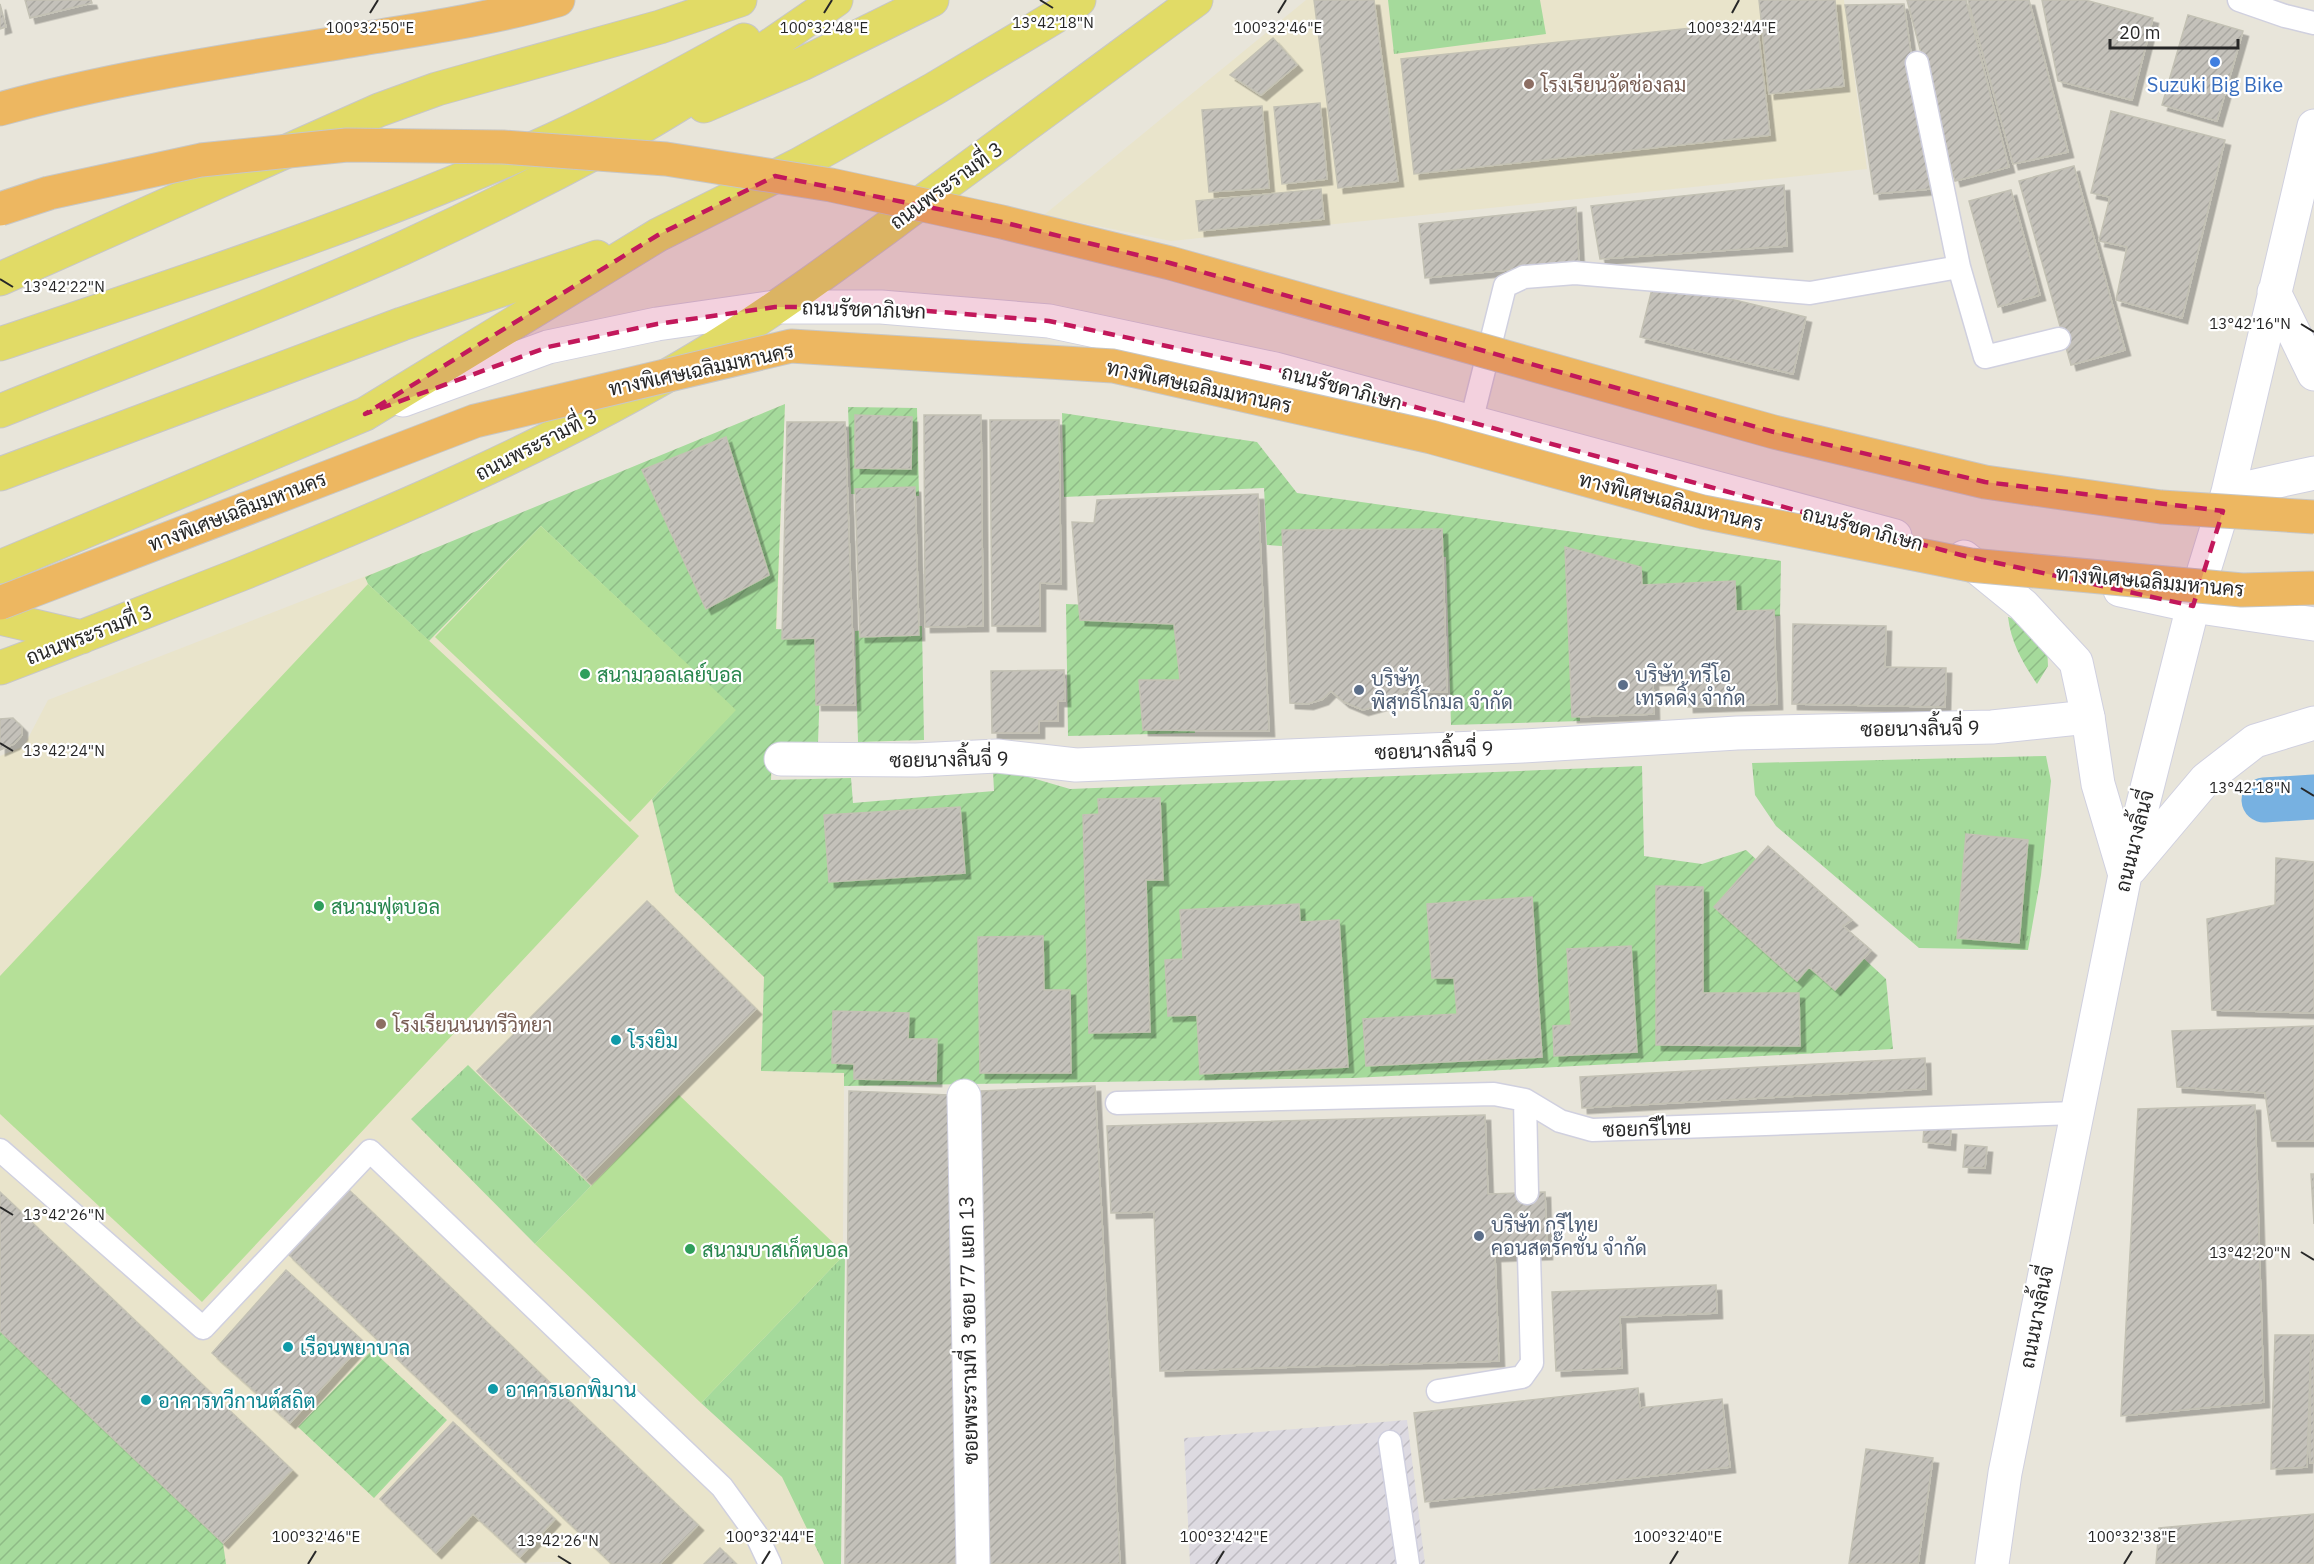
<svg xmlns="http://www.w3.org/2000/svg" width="2314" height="1564" font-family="'IBM Plex Sans',Sarabun,sans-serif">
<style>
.industrial{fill:url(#industrial-furrows)}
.education{fill:#e9e4cb}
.grass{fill:url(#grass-tufts)}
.garden{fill:url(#garden-furrows)}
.pitch{fill:#b5e098}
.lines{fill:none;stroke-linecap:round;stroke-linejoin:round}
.canal{stroke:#77b1e1;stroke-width:45}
.building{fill:url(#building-hatch);stroke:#c3c1b4;stroke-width:1.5;filter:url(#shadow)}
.service-casing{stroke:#d0d0df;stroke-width:25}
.minor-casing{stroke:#d0d0df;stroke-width:35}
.secondary-casing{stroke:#d0d0df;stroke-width:35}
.primary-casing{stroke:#c7c7c7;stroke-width:35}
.motorway-casing{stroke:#c7c7c7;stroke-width:35}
.service{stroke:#fff;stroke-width:22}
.minor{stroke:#fff;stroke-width:33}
.secondary{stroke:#fff;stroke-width:33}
.primary{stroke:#e1db66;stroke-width:33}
.motorway{stroke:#edb761;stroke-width:33}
.motorway-bridge-casing{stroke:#c7c7c7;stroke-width:35;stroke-linecap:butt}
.motorway-bridge{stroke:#edb761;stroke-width:33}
.marked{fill:#c2185b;fill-opacity:0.2;stroke:#c2185b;stroke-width:4.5;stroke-dasharray:12 8;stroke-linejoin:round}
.ticks{fill:none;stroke:#272727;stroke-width:2}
.shop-dot{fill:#3f7fe0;stroke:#fff;stroke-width:2}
.education-dot{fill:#8d6e63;stroke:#fff;stroke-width:2}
.leisure-dot{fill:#2e9e5b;stroke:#fff;stroke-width:2}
.service-dot{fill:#5c6f8a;stroke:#fff;stroke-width:2}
.culture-dot{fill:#0f9aa8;stroke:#fff;stroke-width:2}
.labels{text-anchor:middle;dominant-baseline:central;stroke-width:4.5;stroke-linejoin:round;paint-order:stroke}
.education-label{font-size:20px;fill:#785e54;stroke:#fff;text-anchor:start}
.shop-label{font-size:20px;fill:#366cbe;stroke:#fff}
.street-label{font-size:20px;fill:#272727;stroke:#fff}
.leisure-label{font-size:20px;fill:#27864d;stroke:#fff;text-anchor:start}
.service-label{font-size:20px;fill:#4e5e75;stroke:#fff;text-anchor:start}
.culture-label{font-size:20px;fill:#0d838f;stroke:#fff;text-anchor:start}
.ticks-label{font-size:15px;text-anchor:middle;fill:#272727;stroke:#fff;stroke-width:4.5;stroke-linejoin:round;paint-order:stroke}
</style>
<defs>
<pattern id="industrial-furrows" width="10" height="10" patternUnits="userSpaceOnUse" patternTransform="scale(1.5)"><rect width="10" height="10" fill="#dddae1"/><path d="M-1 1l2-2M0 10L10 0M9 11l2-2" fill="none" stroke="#bebbc1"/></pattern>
<pattern id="grass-tufts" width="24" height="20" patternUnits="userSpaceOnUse" patternTransform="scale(1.5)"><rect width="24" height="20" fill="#a5da9b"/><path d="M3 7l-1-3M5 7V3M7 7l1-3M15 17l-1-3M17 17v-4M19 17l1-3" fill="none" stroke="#8ebb86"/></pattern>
<pattern id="garden-furrows" width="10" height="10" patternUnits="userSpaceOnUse" patternTransform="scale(1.5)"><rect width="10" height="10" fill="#a5da9b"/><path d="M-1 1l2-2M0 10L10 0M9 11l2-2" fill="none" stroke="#8ebb86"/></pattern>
<pattern id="building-hatch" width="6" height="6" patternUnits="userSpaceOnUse" patternTransform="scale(1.5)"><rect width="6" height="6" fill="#c4c1ba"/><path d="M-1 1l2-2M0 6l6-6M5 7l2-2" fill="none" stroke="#a8a6a0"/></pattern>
<filter id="shadow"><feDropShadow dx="5.5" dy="5.5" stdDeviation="0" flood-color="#0004"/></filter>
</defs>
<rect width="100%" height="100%" fill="#e8e5da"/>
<path class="industrial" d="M1407,1420L1425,1564H1190L1184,1438Z"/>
<path class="education" d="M1306,0H1844L1867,169L1171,241L1044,215Z
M785,404L761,1071L844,1073L841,1564H561L560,1562L474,1564H0V756L24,746L48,700L507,521Z"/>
<path class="grass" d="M1388,0H1540L1546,34L1394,54Z
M2046,756L2051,781L2041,875L2028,950L1919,948L1776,826L1755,795L1752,763Z
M468,1065L591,1186L535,1244L411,1119Z
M845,1254L841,1564H824L782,1477L701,1403Z"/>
<path class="garden" d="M785,404L776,629L822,632L818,743L772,744L771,780L851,778L853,803L994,791L993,771H1008L1070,789L1642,766L1644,856L1702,864L1746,850L1886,979L1893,1049L1354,1078L844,1086V1073L761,1071L764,977L675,892L652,799L735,710L541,526L429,641L368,584L365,577Z
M848,407L917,408L919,496L851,494Z
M1062,413L1257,442L1297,493L1781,561L1780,616L1576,626L1580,721L1451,725L1446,557L1267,545L1264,488L1064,497Z
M1066,604L1180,609L1195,733L1068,736Z
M2008,617L2029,624L2047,646L2048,666L2037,684C2023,663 2011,643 2008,617Z
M922,626L924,740L858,742L855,631Z
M0,1331L223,1543L226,1564H0Z
M372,1350L447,1420L374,1498L298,1427Z"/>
<path class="pitch" d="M541,526L736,710L630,822L435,637Z
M368,584L639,836L202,1302L0,1114V976Z
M679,1095L845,1254L701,1403L535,1244Z"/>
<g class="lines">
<path class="canal" d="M2264,800L2314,797"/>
</g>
<path class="building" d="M25,0H91L92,3L30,18Z
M1314,0H1374L1398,181L1338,188Z
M1759,0H1835L1844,86L1769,94Z
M1907,0H1966L2009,167L1955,181Z
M1968,0H2029L2068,152L2013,164Z
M2042,0H2085L2153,18L2132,100L2058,81Z
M0,4L6,27L0,29Z
M1904,4L1930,189L1874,194L1845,5Z
M2188,15L2243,31L2217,121L2162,105Z
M1757,21L1770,135L1414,174L1401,59Z
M1273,38L1297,65L1261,95L1230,75Z
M1320,103L1327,179L1282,184L1274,107Z
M1262,106L1269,188L1209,192L1202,110Z
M2111,111L2225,140L2182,318L2116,300L2127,247L2099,241L2110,197L2091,193Z
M2074,166L2125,350L2071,365L2019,181Z
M1784,185L1787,246L1600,259L1591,206Z
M1321,189L1324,219L1199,231L1196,201Z
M2011,190L2040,295L1998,307L1969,201Z
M1576,207L1579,263L1425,278L1419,224Z
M1654,281L1806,317L1793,374L1640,337Z
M855,415L912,417L911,469L855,468Z
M924,415H981L983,626L925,627Z
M990,420H1059L1061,584L1040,583V626H992Z
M787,422H845L855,705H816L815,638L782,639Z
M726,437L769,575L706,609L642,470Z
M915,487L919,635L860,637L855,489Z
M1258,494L1269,731L1143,730L1139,680H1180L1174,624L1080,620L1072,522L1094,523L1097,500Z
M1442,529L1447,692H1403L1391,702L1363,710L1344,702L1331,691L1323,699L1308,704L1290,703L1282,530Z
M1565,547L1641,567L1642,585L1735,581L1736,611L1774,610L1777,704L1688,707L1687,679L1653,680L1654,714L1572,717Z
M1793,624L1886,626L1885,667L1946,668L1945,707L1792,704Z
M1064,670L1065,701H1058V721H1039V733H992L991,671Z
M13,718L22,727V735L14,744L0,750V719Z
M1160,798L1163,880H1146L1150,1032L1089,1033L1083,815L1099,814L1098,799Z
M960,807L965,873L829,882L824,815Z
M1966,834L2028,840L2019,943L1957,938Z
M1768,846L1852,920L1843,926L1871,950L1835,990L1809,967L1797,981L1714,907Z
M2276,858L2314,862V1013L2212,1010L2207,919L2275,905Z
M1656,886L1703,887V993H1799L1800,1046L1656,1045Z
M1532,897L1542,1057L1366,1066L1363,1019L1457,1014L1454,978H1432L1427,904Z
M647,901L756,1009L586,1179L477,1071Z
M1299,904L1300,922L1339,920L1348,1067L1200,1074L1197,1015L1168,1016L1165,960L1183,959L1180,910Z
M1043,936L1044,990H1070L1071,1073H980L978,937Z
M1631,946L1637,1052L1554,1056L1553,1026L1571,1025L1567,949Z
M833,1011L909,1013L908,1039H937L936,1081L854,1079V1064L832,1063Z
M2314,1026V1141H2272L2265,1093L2177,1087L2172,1031Z
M1925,1058L1926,1089L1582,1108L1580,1077Z
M1095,1086L1120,1564H990L981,1091Z
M849,1091L949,1095L960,1564H845Z
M2255,1105L2264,1402L2121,1416L2138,1109Z
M1485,1115L1488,1194L1545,1192L1547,1254L1495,1256L1499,1361L1160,1371L1154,1212L1111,1213L1107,1126Z
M1924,1127L1951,1129L1950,1145L1923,1142Z
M1965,1145L1987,1147L1985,1168L1963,1167Z
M2311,1174H2314V1224Z
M349,1190L698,1525L660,1564H612L288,1254Z
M0,1192L292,1470L223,1543L0,1331Z
M286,1270L364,1342L290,1423L212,1353Z
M1716,1285L1717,1313L1620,1317L1622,1368L1556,1371L1552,1292Z
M2275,1335H2311L2307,1467L2271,1469Z
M2311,1335H2314V1463H2310Z
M1638,1388L1640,1408L1722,1399L1730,1467L1425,1502L1414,1413Z
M453,1422L555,1519L520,1557L473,1514L436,1553L380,1499Z
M1866,1449L1933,1458L1918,1564H1849Z
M2314,1514V1564H2156L2159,1528Z
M720,1548L736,1564H704Z"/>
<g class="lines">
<g class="service-casing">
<path id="service" d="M2239,0L2285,16L2314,23
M1917,63L1959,267L1985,357L2059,339
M1471,422L1505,286L1524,277L1575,273L1810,293L1959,267
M1525,1100L1527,1193
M1117,1103L1494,1094L1525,1100L1560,1121L1592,1130L2076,1113
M0,1150L203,1328L370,1151L722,1487L756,1534L770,1564
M1438,1391L1522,1377L1532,1363L1529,1255
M1390,1442L1408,1564"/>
</g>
<g class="minor-casing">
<path id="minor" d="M781,759L916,760L997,756L1076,765L1523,746L1737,733L1992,727L2088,717
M964,1096L973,1564"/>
</g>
<g class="secondary-casing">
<path id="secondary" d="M2274,292L2314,374
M403,400L548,347L657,324L775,307H881L1049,321L1275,369L1895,536
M2228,492L2314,473
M1964,557L2023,605L2076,662L2088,717L2098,784L2125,875
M2120,590L2193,606L2314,624
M2130,869L2206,779L2255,741L2314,723
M1992,1564L2005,1473L2125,875L2193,606L2228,492L2314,126"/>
</g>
<g class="primary-casing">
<path id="primary" d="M704,106L802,64L932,0
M0,279L379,110L437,89L660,27L740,0
M0,344C186,281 375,221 554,139C619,109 682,74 744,40
M0,411C134,357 269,308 401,249C473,216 545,180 615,142C692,100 764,50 836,0
M0,474L402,324L597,257
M0,567L365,414L658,235L798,165L934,89L1058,15L1079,0
M0,618L82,637
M0,668C80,638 159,606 239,575C399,510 559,442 707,352C782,306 852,253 923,201C1014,135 1105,67 1196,0"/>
</g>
<g class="motorway-casing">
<path id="motorway" d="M0,109C119,76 241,59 362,39C427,28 494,18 558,0"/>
</g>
<use href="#service" class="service"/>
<use href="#minor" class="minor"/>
<use href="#secondary" class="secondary"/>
<use href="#primary" class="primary"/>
<use href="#motorway" class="motorway"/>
<g class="motorway-bridge-casing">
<path id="motorway-bridge" d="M0,209L49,193L201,160L347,145L503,147L666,159L831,185L1002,222L1170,263L1774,432L1985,482L2161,507L2314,517
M0,603L475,421L791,346L1113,366L1431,437L1703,512L1970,565L2242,590L2314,588"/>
</g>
<use href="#motorway-bridge" class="motorway-bridge"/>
</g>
<path class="marked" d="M775,176L1002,222L1170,263L1774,432L1985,482L2223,511L2193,606L1961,555L1275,369L1049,321L881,307H775L657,324L548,347L365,414L658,235Z"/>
<path class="ticks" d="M1040,0L1053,8M370,13L378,0M824,13L832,0M1278,13L1286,0M1732,13L1739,0M0,279L13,287M2301,324L2314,332M0,743L13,751M2301,788L2314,796M0,1207L13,1215M2301,1252L2314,1260M558,1556L571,1564M308,1564L316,1551M762,1564L770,1551M1216,1564L1224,1551M1670,1564L1678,1551M2124,1564L2132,1551"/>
<circle class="shop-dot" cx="2215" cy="62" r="6"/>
<g class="education-dot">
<circle cx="1529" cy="84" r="6"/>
<circle cx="381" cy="1024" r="6"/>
</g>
<g class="leisure-dot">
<circle cx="585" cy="674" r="6"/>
<circle cx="319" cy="906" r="6"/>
<circle cx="690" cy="1249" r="6"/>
</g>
<g class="service-dot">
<circle cx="1623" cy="685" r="6"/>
<circle cx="1359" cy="690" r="6"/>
<circle cx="1479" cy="1236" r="6"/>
</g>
<g class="culture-dot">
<circle cx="616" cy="1040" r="6"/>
<circle cx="288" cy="1347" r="6"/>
<circle cx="493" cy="1389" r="6"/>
<circle cx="146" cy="1400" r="6"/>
</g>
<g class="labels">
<g class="education-label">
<text x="1541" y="84">โรงเรียนวัดช่องลม</text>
<text x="393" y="1024">โรงเรียนนนทรีวิทยา</text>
</g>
<g class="shop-label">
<text x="2215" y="84">Suzuki Big Bike</text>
</g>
<g class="street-label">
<text transform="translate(946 185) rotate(-36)">ถนนพระรามที่ 3</text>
<text transform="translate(864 309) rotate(2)">ถนนรัชดาภิเษก</text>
<text transform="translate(701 369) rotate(-12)">ทางพิเศษเฉลิมมหานคร</text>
<text transform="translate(1199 386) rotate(12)">ทางพิเศษเฉลิมมหานคร</text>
<text transform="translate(1342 387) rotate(15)">ถนนรัชดาภิเษก</text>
<text transform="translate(536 444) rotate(-27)">ถนนพระรามที่ 3</text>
<text transform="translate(1671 501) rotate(14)">ทางพิเศษเฉลิมมหานคร</text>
<text transform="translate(237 511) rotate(-21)">ทางพิเศษเฉลิมมหานคร</text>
<text transform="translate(1863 528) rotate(15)">ถนนรัชดาภิเษก</text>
<text transform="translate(2150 581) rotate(5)">ทางพิเศษเฉลิมมหานคร</text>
<text transform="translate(89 634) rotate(-21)">ถนนพระรามที่ 3</text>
<text transform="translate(1920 728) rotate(-1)">ซอยนางลิ้นจี่ 9</text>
<text transform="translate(1434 750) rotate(-2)">ซอยนางลิ้นจี่ 9</text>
<text transform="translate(949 759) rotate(-1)">ซอยนางลิ้นจี่ 9</text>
<text transform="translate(2134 841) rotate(-76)">ถนนนางลิ้นจี่</text>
<text transform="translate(1647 1128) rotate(-2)">ซอยกรีไทย</text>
<text transform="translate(2036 1317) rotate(-79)">ถนนนางลิ้นจี่</text>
<text transform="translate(968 1330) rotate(-91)">ซอยพระรามที่ 3 ซอย 77 แยก 13</text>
</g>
<g class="leisure-label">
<text x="597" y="674">สนามวอลเลย์บอล</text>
<text x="331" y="906">สนามฟุตบอล</text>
<text x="702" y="1249">สนามบาสเก็ตบอล</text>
</g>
<g class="service-label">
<text x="1635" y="674">บริษัท ทรีโอ<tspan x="1635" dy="23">เทรดดิ้ง จำกัด</tspan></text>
<text x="1371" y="678">บริษัท<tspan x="1371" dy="23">พิสุทธิ์โกมล จำกัด</tspan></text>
<text x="1491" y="1224">บริษัท กรีไทย<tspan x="1491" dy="23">คอนสตรั๊คชั่น จำกัด</tspan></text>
</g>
<g class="culture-label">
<text x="628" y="1040">โรงยิม</text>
<text x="300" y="1347">เรือนพยาบาล</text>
<text x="505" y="1389">อาคารเอกพิมาน</text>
<text x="158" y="1400">อาคารทวีกานต์สถิต</text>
</g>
</g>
<g class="ticks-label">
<text x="1053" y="28">13°42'18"N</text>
<text x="370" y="33">100°32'50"E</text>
<text x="824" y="33">100°32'48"E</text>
<text x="1278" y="33">100°32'46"E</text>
<text x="1732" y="33">100°32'44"E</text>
<text x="64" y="292">13°42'22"N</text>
<text x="2250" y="329">13°42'16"N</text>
<text x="64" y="756">13°42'24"N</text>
<text x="2250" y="793">13°42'18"N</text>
<text x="64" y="1220">13°42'26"N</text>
<text x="2250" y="1258">13°42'20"N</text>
<text x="316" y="1542">100°32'46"E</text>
<text x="770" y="1542">100°32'44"E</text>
<text x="1224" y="1542">100°32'42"E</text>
<text x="1678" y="1542">100°32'40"E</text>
<text x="2132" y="1542">100°32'38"E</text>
<text x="558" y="1546">13°42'26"N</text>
</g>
<path d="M2110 39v9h128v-9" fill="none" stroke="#272727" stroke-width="3"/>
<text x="2119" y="39" font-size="18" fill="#272727" stroke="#ffffff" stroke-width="4.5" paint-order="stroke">20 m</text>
</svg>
